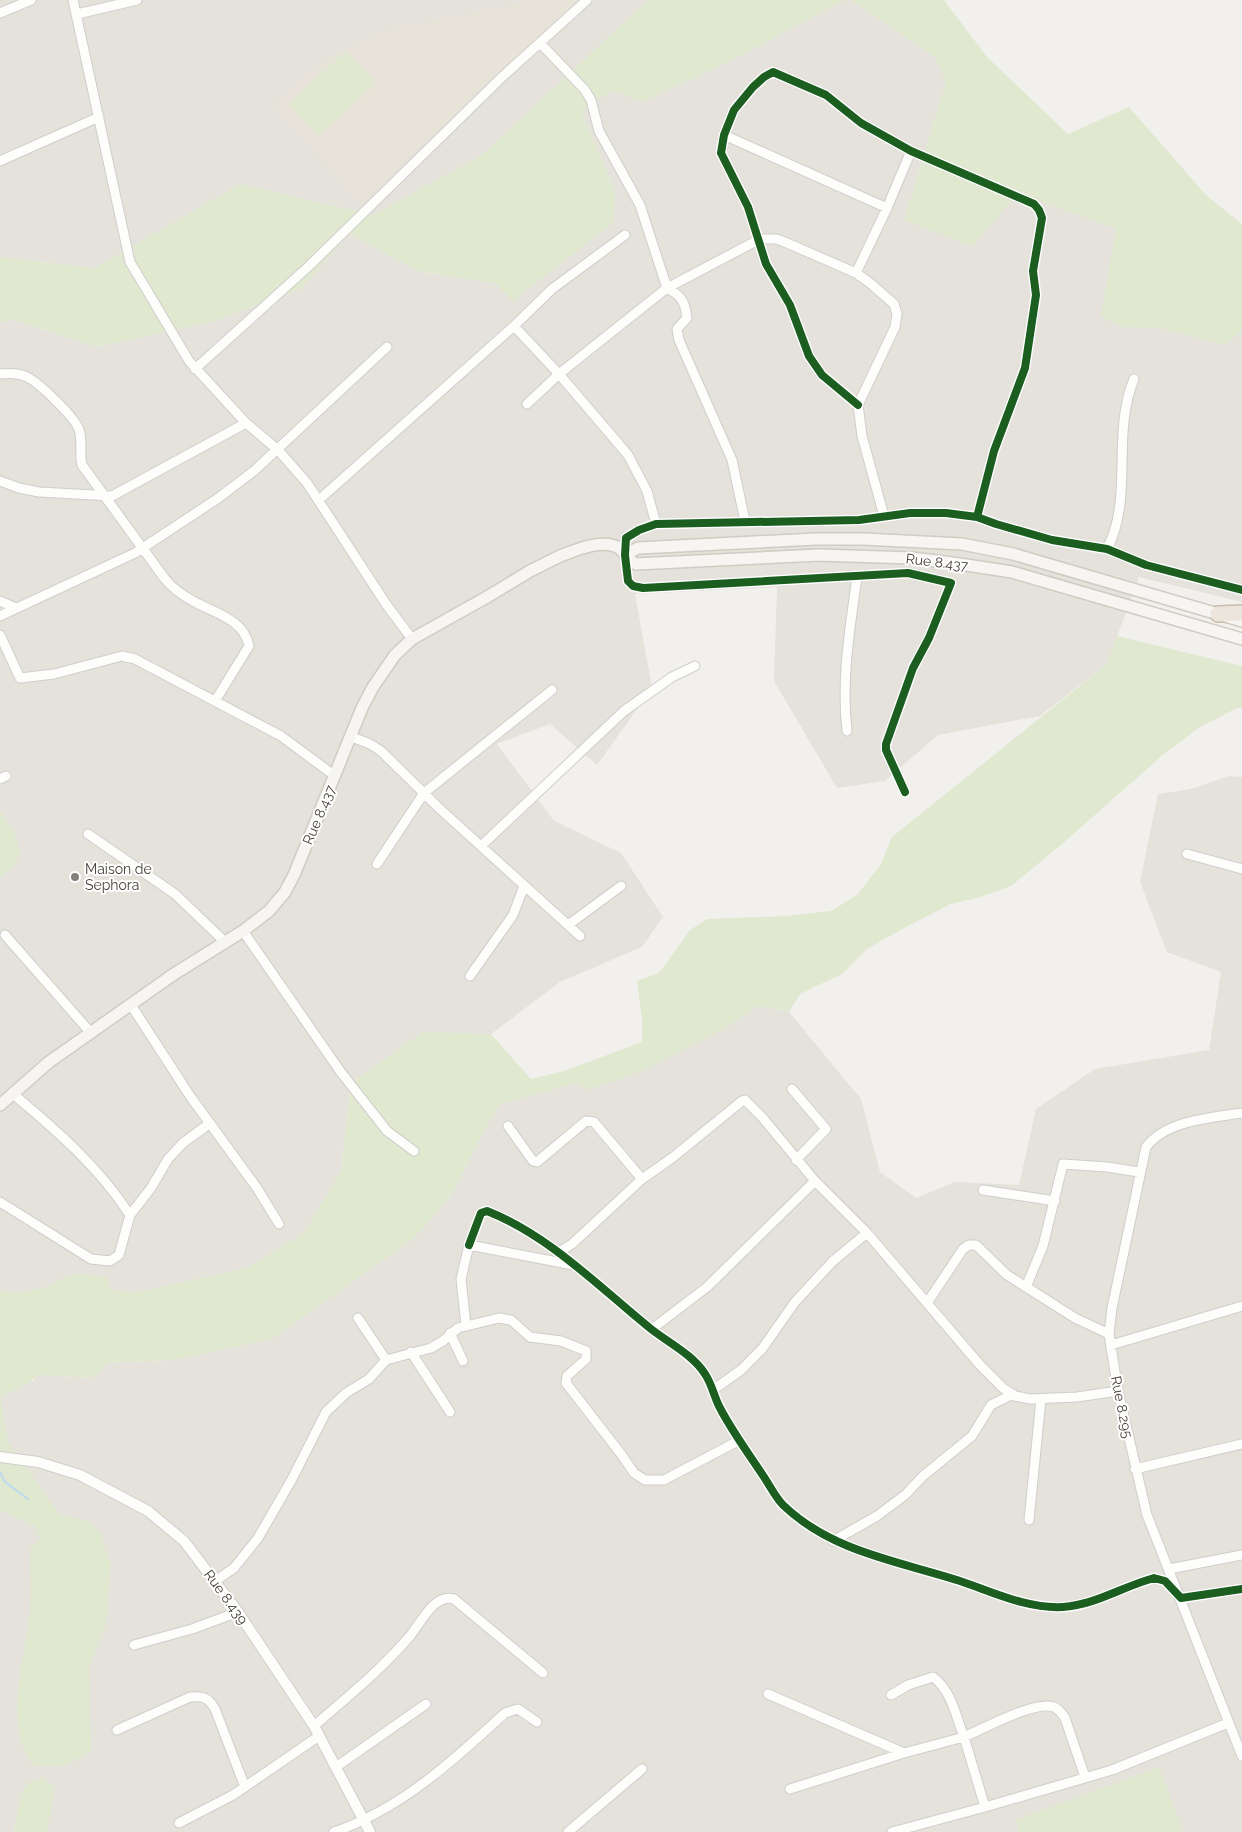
<svg xmlns="http://www.w3.org/2000/svg" width="1242" height="1832" font-family="Raleway,sans-serif">
<style>
.residential{fill:#e5e1db}
.education{fill:#e7e3d9}
.green{fill:#e0e9d0}
.lines{fill:none;stroke-linecap:round;stroke-linejoin:round}
.stream{stroke:#c2dcea;stroke-width:2.5}
.minor-casing{stroke:#d0ceca;stroke-width:11}
.tertiary-casing{stroke:#d0ceca;stroke-width:12}
.secondary-casing{stroke:#d0ccc4;stroke-width:14}
.motorway-casing{stroke:#c7bcab;stroke-width:18}
.minor{stroke:#fdfdfc;stroke-width:9}
.tertiary{stroke:#fdfdfc;stroke-width:10}
.secondary{stroke:#f6f5f1;stroke-width:11}
.motorway{stroke:#ebe5dc;stroke-width:15}
.cycleway-casing{stroke:#fff;stroke-width:11}
.cycleway{stroke:#1b5e20;stroke-width:8}
.poi-dot{fill:#837e78;stroke:#fff;stroke-width:2}
.labels{text-anchor:middle;dominant-baseline:central;stroke-width:4;stroke-linejoin:round;paint-order:stroke}
.street-label{font-size:14px;fill:#474139;stroke:#fff}
.poi-label{font-size:14px;fill:#474139;stroke:#fff;text-anchor:start}
</style>
<rect width="100%" height="100%" fill="#f2f0ed"/>
<path class="residential" d="M0,0H648L482,155L373,215L240,184L95,268L0,257Z
M845,0H851L935,57L946,82L904,220L1018,192L1116,229L1102,316L1121,327L1161,328L1225,345L1242,330V602L1139,577L1107,664L1040,716L938,735L885,781L837,788L774,681L777,587L635,594L652,688L597,765L550,724L497,744L554,821L621,853L663,917L642,947L560,982L491,1034L423,1032L351,1083L341,1171L304,1233L247,1268L137,1292L111,1290L68,1276L46,1287L23,1292L0,1291V878L14,865L16,837L0,810V322L14,320L97,347L215,321L301,289L349,234L421,272L495,283L615,191L581,111L613,90L642,102L732,60Z
M1229,776L1242,777V1832H47L21,1796L13,1832H0V1397L17,1386L33,1381L38,1375L92,1378L108,1363L173,1360L272,1339L414,1238L449,1199L479,1140L500,1104L577,1083L724,1029L758,1006L789,1012L861,1099L880,1172L916,1198L955,1182L1019,1185L1036,1109L1095,1069L1209,1050L1221,972L1167,952L1140,882L1158,794L1191,789Z"/>
<path class="education" d="M536,0H580L360,203L273,104L331,56L383,31Z"/>
<path class="green" d="M648,0H845L732,60L642,102L613,90L581,111L615,191L614,222L513,301L495,283L421,272L349,234L301,289L215,321L97,347L14,320L0,322V257L95,268L240,184L373,215L482,155Z
M851,0H944L987,57L1068,134L1129,107L1206,195L1242,224V330L1225,345L1161,328L1121,327L1101,316L1116,229L1018,193L972,246L904,220L946,82L935,57Z
M346,51L376,83L319,135L289,104Z
M1117,636L1242,666V708H1237L1200,727L1164,754L1061,845L1011,886L981,897L951,904L906,927L867,949L842,974L800,994L789,1012L758,1006L724,1029L643,1071L587,1090L577,1083L500,1104L479,1140L449,1199L414,1238L272,1339L173,1360L108,1363L92,1378L38,1375C33,1382 11,1391 0,1397L8,1441L59,1514L89,1521L100,1533L111,1564L106,1625L89,1667L91,1751L65,1766H34C1,1724 26,1658 30,1610C32,1590 30,1569 30,1549L40,1538L35,1526L0,1510V1291L23,1292L46,1287L68,1276L78,1273L107,1277L111,1290L137,1292L247,1268L304,1233L341,1171L351,1083L423,1032L491,1034L531,1079L564,1071L642,1042V1020L637,981L659,973L690,930L707,919L786,916L831,911L857,895L881,864L892,837L1107,664Z
M0,810L16,837L21,852L14,865L0,878Z
M1159,1767L1183,1832H1019L1015,1820Z
M43,1777L55,1788L47,1832H13L21,1796L28,1783Z"/>
<g class="lines">
<path class="stream" d="M0,1472L5,1482L28,1499"/>
<g class="minor-casing">
<path id="minor" d="M73,0L130,262L189,361L246,423L278,450L307,483L386,604L412,639
M0,13L31,0
M77,14L137,0
M540,43L585,90L591,100L599,131L640,205L667,288C682,296 685,302 687,318L677,329L679,340L732,460L745,521
M724,135L887,208
M0,161L99,117
M856,273L887,208L911,151
M514,326L559,374L628,455L647,491L656,524
M195,369L309,266L502,77L587,0
M0,374C9,373 19,373 27,377C38,382 76,418 79,430C83,441 79,453 82,465L165,579C173,589 182,595 193,601C214,613 244,619 249,646L215,701
M527,404L559,374L667,288L760,239H777L787,243L856,273L870,283L894,304L897,314L895,327L858,405L862,436L884,516
M858,405L822,375L809,356L790,305L766,264L748,207L721,153L724,135L734,110L753,87L764,77L773,72L826,95L861,123L911,151L1034,204L1039,210L1042,218L1033,271L1036,295L1025,368L994,451L977,517
M0,481L19,488L39,492L112,496L246,423
M320,499L514,326L552,289L625,235
M1107,549C1134,498 1111,434 1134,379
M0,601L16,608
M0,616L135,553L217,499L255,470L387,347
M0,635L20,678L54,674L122,656L135,659L281,736L335,776
M847,731C841,679 850,628 857,577
M352,737L370,744L381,751L440,809L580,936
M0,779L6,776
M905,792L886,750V744L913,668L929,638L951,583L908,573L643,588L633,586L628,581L625,555L626,538L639,530L656,524L859,520L910,513H946L977,517L996,524L1052,540L1107,549L1146,565L1242,590
M88,834L175,894L225,942
M481,846L624,711L672,677L695,666
M1187,854L1242,869
M377,864L424,793L552,690
M568,925L621,886
M243,931L340,1071L387,1131L414,1151
M5,935L91,1033
M470,976L513,915L524,886
M131,1005L190,1096L257,1188L279,1224
M792,1089L826,1129L796,1160
M12,1093C57,1131 98,1166 130,1215
M1242,1113C1210,1118 1167,1120 1146,1147L1112,1308L1109,1334L1118,1391L1147,1515L1242,1756
M508,1126L533,1161L537,1162L586,1121L594,1122L642,1179
M983,1190L1055,1201
M0,1202L91,1259L110,1261L119,1255L130,1215L151,1188L168,1159L183,1143L209,1124
M469,1245L481,1213L487,1211C550,1236 599,1287 651,1329C669,1343 693,1355 705,1374C712,1384 714,1397 720,1408C732,1431 748,1453 762,1474C769,1484 775,1497 783,1505C832,1552 898,1561 960,1581C993,1592 1027,1609 1063,1607C1095,1605 1124,1586 1154,1578L1165,1581L1181,1598L1242,1589
M559,1252L572,1244L642,1179L672,1158L742,1101L745,1100L762,1117L815,1181L867,1233L980,1365L1003,1388L1015,1396L1030,1399L1077,1397L1118,1391
M1026,1287L1043,1246L1063,1164L1107,1167L1139,1172
M927,1303L963,1249L969,1245H976L1007,1275L1075,1318L1109,1334
M358,1318L386,1360
M466,1326L461,1279L469,1245L573,1265
M652,1329L707,1287L815,1181
M450,1333L463,1361
M1111,1345L1242,1306
M411,1352L450,1412
M713,1390L741,1370L762,1349L795,1302L833,1261L867,1233
M1135,1469L1242,1444
M1029,1520L1041,1399
M833,1541L877,1516L905,1495L923,1476L972,1436L991,1405L1013,1394
M1169,1569L1242,1555
M215,1581L234,1568L258,1538L292,1479L326,1412L346,1393L369,1379L386,1360L431,1348L443,1341L458,1328L499,1318L511,1320L530,1337L561,1341L586,1351V1359L567,1376L566,1383L621,1454L634,1473L645,1480H664L740,1440
M134,1645L192,1629L238,1612
M768,1694L904,1753
M891,1695L908,1685L933,1677C952,1691 956,1717 964,1737C983,1729 1035,1700 1054,1707C1059,1709 1062,1714 1065,1718L1085,1777
M314,1726C347,1697 381,1670 410,1636C421,1623 434,1593 454,1599L543,1673
M117,1730L190,1697C203,1696 208,1697 215,1709L245,1787
M336,1767L426,1704
M790,1789L904,1753L964,1737L985,1807L1112,1770L1228,1723
M179,1823L233,1795L319,1736
M334,1832C401,1809 454,1760 505,1713L518,1709L537,1722
M568,1832L642,1769
M892,1832L985,1807"/>
</g>
<g class="tertiary-casing">
<path id="tertiary" d="M0,1457L38,1462L80,1475L148,1511L184,1541L238,1612L314,1726L370,1832"/>
</g>
<g class="secondary-casing">
<path id="secondary" d="M625,555L638,548L816,539H864L962,544L1013,554L1242,621
M0,1105L49,1062L174,974L243,931L269,911L285,892L294,875L362,708L373,687L395,655L412,639L487,597L530,571L560,556C576,550 603,538 619,548C626,553 628,561 636,564L819,555L912,558L960,564L1012,572L1242,639"/>
</g>
<g class="motorway-casing">
<path id="motorway" d="M1218,614L1242,613"/>
</g>
<use href="#minor" class="minor"/>
<use href="#tertiary" class="tertiary"/>
<use href="#secondary" class="secondary"/>
<use href="#motorway" class="motorway"/>
<g class="cycleway-casing">
<path id="cycleway" d="M858,405L822,375L809,356L790,305L766,264L748,207L721,153L724,135L734,110L753,87L764,77L773,72L826,95L861,123L911,151L1034,204L1039,210L1042,218L1033,271L1036,295L1025,368L994,451L977,517
M905,792L886,750V744L913,668L929,638L951,583L908,573L643,588L633,586L628,581L625,555L626,538L639,530L656,524L859,520L910,513H946L977,517L996,524L1052,540L1107,549L1146,565L1242,590
M469,1245L481,1213L487,1211C550,1236 599,1287 651,1329C669,1343 693,1355 705,1374C712,1384 714,1397 720,1408C732,1431 748,1453 762,1474C769,1484 775,1497 783,1505C832,1552 898,1561 960,1581C993,1592 1027,1609 1063,1607C1095,1605 1124,1586 1154,1578L1165,1581L1181,1598L1242,1589"/>
</g>
<use href="#cycleway" class="cycleway"/>
</g>
<circle class="poi-dot" cx="75" cy="877" r="5"/>
<g class="labels">
<g class="street-label">
<text transform="translate(937 562) rotate(7)">Rue 8.437</text>
<text transform="translate(319 815) rotate(-67)">Rue 8.437</text>
<text transform="translate(1122 1407) rotate(79)">Rue 8.295</text>
<text transform="translate(226 1597) rotate(54)">Rue 8.439</text>
</g>
<g class="poi-label">
<text x="85" y="869">Maison de<tspan x="85" dy="16">Sephora</tspan></text>
</g>
</g>
</svg>
